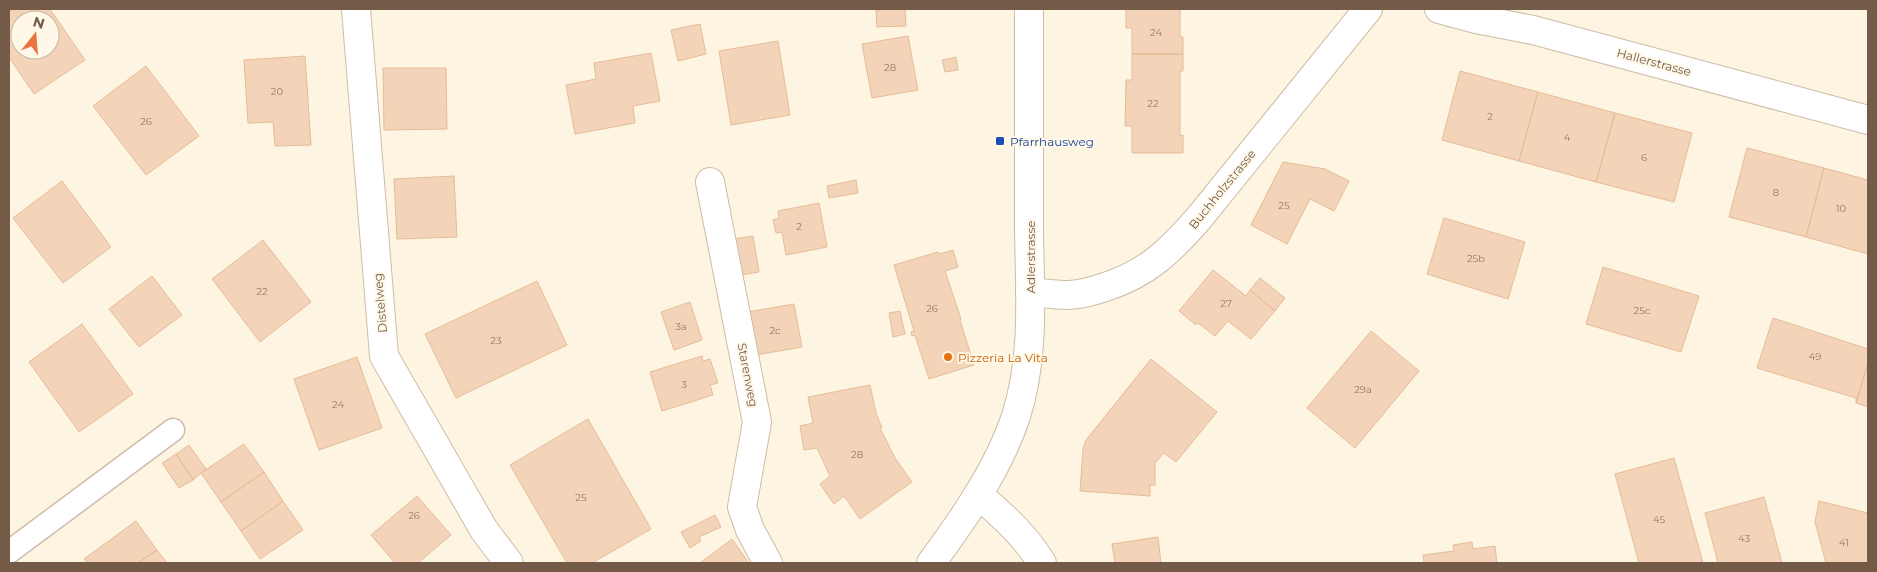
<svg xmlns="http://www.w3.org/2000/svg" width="1877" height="572" font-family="Montserrat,sans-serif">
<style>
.building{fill:#f3d4b8;stroke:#e6bc98;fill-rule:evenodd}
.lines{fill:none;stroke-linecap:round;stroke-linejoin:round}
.service-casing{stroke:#cebca8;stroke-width:25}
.minor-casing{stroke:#cebca8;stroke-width:30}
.tertiary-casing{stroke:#cebca8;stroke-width:30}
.service{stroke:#fff;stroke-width:22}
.minor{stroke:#fff;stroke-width:28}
.tertiary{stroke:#fff;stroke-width:28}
.transit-dot{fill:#1a4fb4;stroke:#fff8e8;stroke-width:2}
.food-dot{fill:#e8710a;stroke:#fff8e8;stroke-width:2}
.labels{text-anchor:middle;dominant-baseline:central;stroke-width:4;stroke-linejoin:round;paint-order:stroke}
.number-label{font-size:10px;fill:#947963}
.street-label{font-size:12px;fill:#745b47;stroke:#fff8e8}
.transit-label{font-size:12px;fill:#164399;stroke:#fff8e8;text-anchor:start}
.food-label{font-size:12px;fill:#c56008;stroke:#fff8e8;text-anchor:start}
</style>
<rect width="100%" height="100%" fill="#fdf4e1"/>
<path class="building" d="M9,9H50L85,60L34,94L9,57ZM20,20H50V50H20Z
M905,9L906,26L877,27L876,10Z
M1126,9H1180V37H1183V54H1132V28H1126Z
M700,24L706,54L678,61L671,30Z
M908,36L918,90L872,98L862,44Z
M778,41L790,115L731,125L719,51Z
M651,53L660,101L633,106L635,123L575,134L566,85L596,79L594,63Z
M1132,54H1183V71H1180V136L1183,135V153H1132V126H1125L1126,80H1132Z
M305,56L311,145L275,146L273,122L248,123L244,60Z
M956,57L958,70L945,72L942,60Z
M146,66L199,136L146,175L93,106Z
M383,68H446L447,129L384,130Z
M1460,71L1538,92L1519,161L1442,140Z
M1538,92L1615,113L1596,182L1519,161Z
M1615,113L1692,133L1674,202L1596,182Z
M1747,148L1824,168L1806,237L1729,217Z
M1283,162L1325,169L1349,181L1334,211L1310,199L1287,244L1251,225Z
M1824,168L1868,180V254L1806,237Z
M454,176L457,237L397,239L394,179Z
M856,180L858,193L829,198L827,186Z
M62,181L111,247L63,283L13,218Z
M819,203L827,247L786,255L782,232L776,233L773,220L779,218L778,211Z
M1444,218L1525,242L1508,299L1427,274Z
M753,236L759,272L741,275L734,239Z
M263,240L311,302L260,342L212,279Z
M953,250L958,267L945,271L961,319L960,320L974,365L929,379L915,335L912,336L911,332L914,331L894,265L938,252L939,254Z
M1603,267L1699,296L1681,352L1586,324Z
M1213,270L1246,296L1250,290L1275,311L1251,339L1228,321L1215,336L1198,323L1196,325L1179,311Z
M152,276L182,315L139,347L109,309Z
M1260,278L1285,298L1275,311L1250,290Z
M537,281L567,345L456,398L425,334Z
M690,302L702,340L674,350L661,312Z
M794,304L802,347L756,355L748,312Z
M900,311L905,334L893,337L889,313Z
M1773,318L1868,349V363L1856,403V398L1757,368Z
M82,324L133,394L79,432L29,362Z
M1371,331L1419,371L1355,448L1307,408Z
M702,356L703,361L710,359L718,383L710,385L713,395L662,411L650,372Z
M357,357L382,428L319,450L294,379Z
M1151,359L1217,412L1176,462L1164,453L1155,463V485H1150V496L1080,491L1083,449L1086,440Z
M1868,363V407L1856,403Z
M870,385L876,413L882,428H880L895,458L912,482L860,519L844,496L834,504L820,484L830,476L817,448L804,450L800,426L813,423L808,397Z
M588,419L651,529L592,563H567L510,465Z
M244,444L264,472L221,502L201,473Z
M189,445L206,469L193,480L176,454Z
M176,454L193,480L179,488L162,463Z
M1674,458L1703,563H1639L1615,474Z
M264,472L283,501L241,531L221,502Z
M417,496L451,535L418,563H395L371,535Z
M1764,497L1782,563H1718L1705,513Z
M283,501L303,530L260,559L241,531Z
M1819,501L1868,513V563H1826L1815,522Z
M715,515L721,527L699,537L701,541L690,548L681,532Z
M136,521L157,550L138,563H88L84,559Z
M1158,537L1161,563H1115L1112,544Z
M732,539L749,563H700Z
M1472,542L1473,549L1495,546L1497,563H1424L1423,555L1454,551L1453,545Z
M157,550L167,563H138Z"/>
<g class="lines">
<g class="service-casing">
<path id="service" d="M9,552L173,430"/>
</g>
<g class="minor-casing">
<path id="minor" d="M356,9L384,356L484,530L509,563
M1439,9L1476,19L1533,30L1868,120
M710,182L757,422L742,507L750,530L768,563
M1030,292C1042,293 1055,295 1068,295C1081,295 1093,291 1105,287C1147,274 1171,250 1199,218L1368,9
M978,495C1002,514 1026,537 1042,563"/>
</g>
<g class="tertiary-casing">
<path id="tertiary" d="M931,563C963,520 999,468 1016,416C1035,357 1030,293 1029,232C1029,158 1029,83 1029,9"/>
</g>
<use href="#service" class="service"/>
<use href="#minor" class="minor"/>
<use href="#tertiary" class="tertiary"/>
</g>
<rect class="transit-dot" x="995" y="136" width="10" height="10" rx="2.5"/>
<circle class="food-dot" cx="948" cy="357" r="5"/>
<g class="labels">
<g class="number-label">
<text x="1156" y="32">24</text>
<text x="890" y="67">28</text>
<text x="277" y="91">20</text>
<text x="1153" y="103">22</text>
<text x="1490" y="116">2</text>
<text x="146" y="121">26</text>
<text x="1567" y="137">4</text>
<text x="1644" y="157">6</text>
<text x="1776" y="192">8</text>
<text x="1284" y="205">25</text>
<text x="1841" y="208">10</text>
<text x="799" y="226">2</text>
<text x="1476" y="258">25b</text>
<text x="262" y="291">22</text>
<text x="1226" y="303">27</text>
<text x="932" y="308">26</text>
<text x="1642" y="310">25c</text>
<text x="681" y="326">3a</text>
<text x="775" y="330">2c</text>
<text x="496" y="340">23</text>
<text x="1815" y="356">49</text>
<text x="684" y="384">3</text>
<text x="1363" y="389">29a</text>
<text x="338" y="404">24</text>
<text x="857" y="454">28</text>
<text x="581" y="497">25</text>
<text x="414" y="515">26</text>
<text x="1659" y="519">45</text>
<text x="1744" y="538">43</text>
<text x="1844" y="542">41</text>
</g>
<g class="street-label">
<text transform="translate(1654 62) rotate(15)">Hallerstrasse</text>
<text transform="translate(1222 189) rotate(-51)">Buchholzstrasse</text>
<text transform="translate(1030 257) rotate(-90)">Adlerstrasse</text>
<text transform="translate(380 303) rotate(-95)">Distelweg</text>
<text transform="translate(748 375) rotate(79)">Starenweg</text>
</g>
<g class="transit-label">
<text x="1010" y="141">Pfarrhausweg</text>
</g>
<g class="food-label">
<text x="958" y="357">Pizzeria La Vita</text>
</g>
</g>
<rect width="1877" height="572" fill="none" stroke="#745b47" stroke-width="20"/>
<g transform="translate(35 35) rotate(17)"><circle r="24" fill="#fff8e8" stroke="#c7b9a8"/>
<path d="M0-4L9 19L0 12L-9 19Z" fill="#ea7543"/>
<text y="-8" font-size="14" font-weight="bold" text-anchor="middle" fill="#745b47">N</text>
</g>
</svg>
